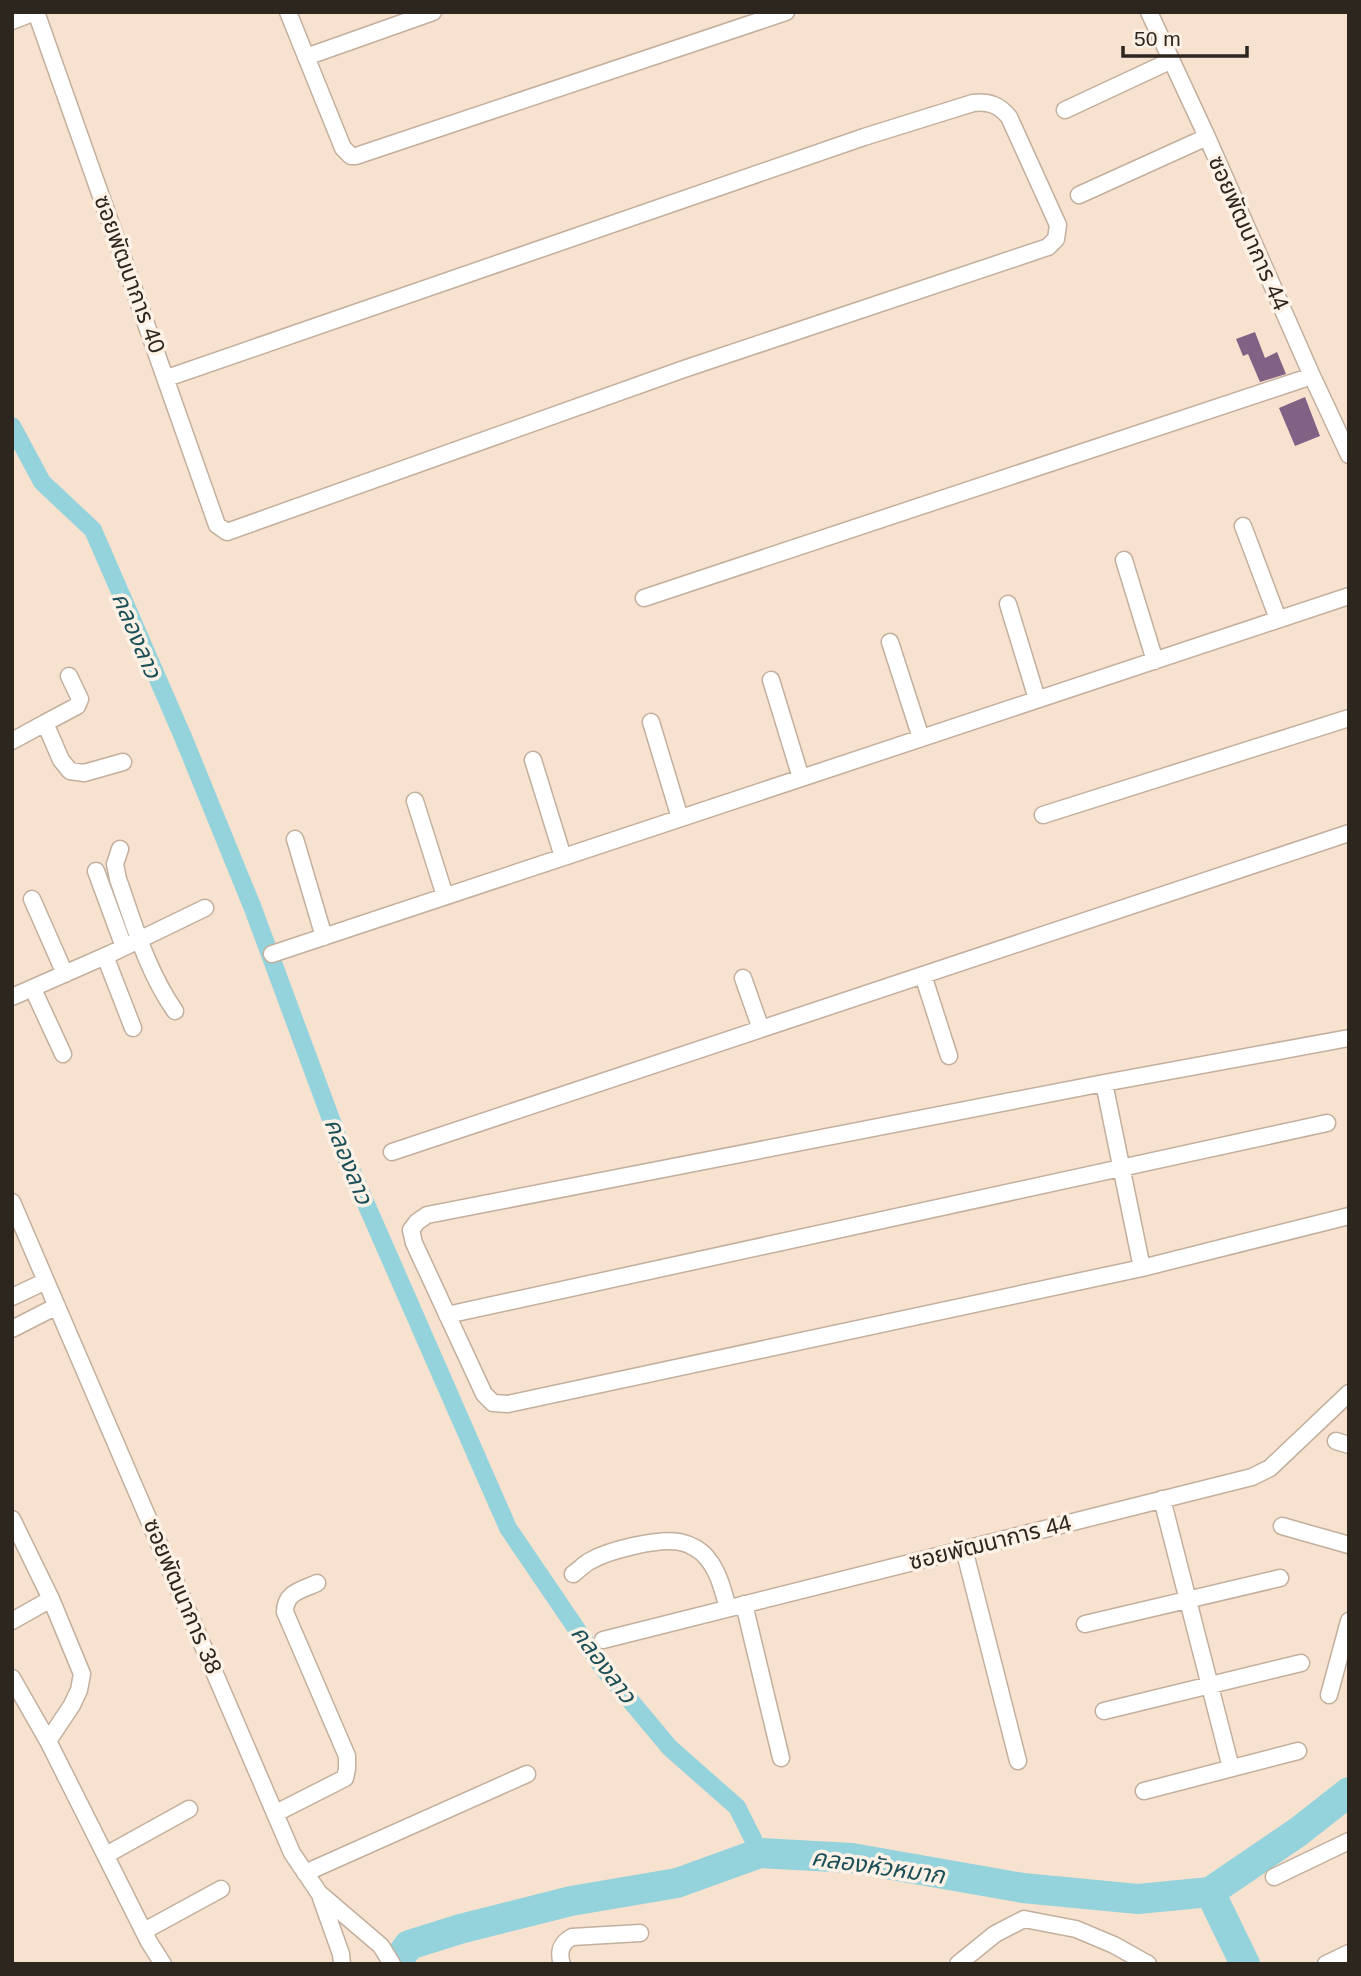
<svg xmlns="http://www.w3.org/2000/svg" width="1361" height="1976" font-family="Arial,'Noto Sans Thai',sans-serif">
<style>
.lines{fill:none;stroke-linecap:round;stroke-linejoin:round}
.canal{stroke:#95d3dc;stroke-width:18}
.river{stroke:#95d3dc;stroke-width:30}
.building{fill:#816284}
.minor-casing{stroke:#c3af9d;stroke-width:19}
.minor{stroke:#fff;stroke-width:16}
.labels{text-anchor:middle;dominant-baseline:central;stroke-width:7;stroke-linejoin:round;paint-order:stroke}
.street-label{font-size:23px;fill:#2d261f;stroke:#fef1e6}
.water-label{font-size:24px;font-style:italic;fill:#1b5058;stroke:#fef1e6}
</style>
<rect width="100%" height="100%" fill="#f7e2d0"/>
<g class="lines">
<path class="canal" d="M12,426L42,482L93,530L183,737L252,906L342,1149L508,1528L603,1668L670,1748L737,1807L760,1853"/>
<path class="river" d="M1210,1892L1245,1964
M395,1964L409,1945L460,1929L571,1901L677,1883L760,1853L852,1858L1023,1888L1138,1899L1210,1892L1298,1832L1349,1792"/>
</g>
<path class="building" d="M1255,332L1265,358L1277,352L1286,374L1260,382L1248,354L1243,356L1236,339Z
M1305,397L1320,436L1295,446L1279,408Z"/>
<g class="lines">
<g class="minor-casing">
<path id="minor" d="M36,12L217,525L227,532L684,369L1048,247L1056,239L1058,225L1009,117C999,105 989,101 973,103L864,137L167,378
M288,12L343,148L351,156H356L786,12
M1149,12L1207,137L1312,376L1349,455
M12,21L35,12
M306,57L433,12
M1065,110L1170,61
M1079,195L1207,137
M1243,526L1278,619
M1124,560L1155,661
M644,598L1312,376
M1008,604L1037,699
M890,642L921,738
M771,680L801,778
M651,722L680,818
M45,723L77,706L80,699L69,676
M12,741L45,723L61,760L70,771L84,773L123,762
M533,760L563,857
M415,801L445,896
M1043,815L1349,718
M295,839L324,937
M120,849L115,864L118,879C134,924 147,971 175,1011
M96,871L124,947
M32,899L65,974
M272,954L1349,596
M105,956L133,1028
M923,975L949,1056
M743,978L761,1029
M33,989L63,1054
M12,997L112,953L205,908
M1349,1038L1104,1083L427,1215L417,1222L411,1230L414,1243L484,1394L493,1403L508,1404L1142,1268L1349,1216
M1104,1083L1142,1268
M392,1152L1349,833
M12,1202L292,1853L319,1893L381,1946L392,1964
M12,1297L46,1281
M447,1315L1327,1123
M12,1329L57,1306
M1336,1441L1349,1445
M1162,1499L1231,1768
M12,1519L51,1599L82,1674L79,1690L72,1705L48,1741L149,1942L163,1964
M1282,1526L1349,1545
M964,1549L1018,1761
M573,1574C579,1570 584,1564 590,1561C609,1550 658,1538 680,1542C690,1544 701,1550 707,1558C719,1572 723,1591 728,1608
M744,1604L781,1758
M12,1621L51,1599
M1085,1624L1280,1578
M603,1640L1252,1477L1270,1468L1349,1393
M12,1678L48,1741
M1329,1695L1349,1621
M1104,1711L1301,1663
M1144,1791L1298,1751
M276,1813L345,1778L347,1769V1756L285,1612C285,1592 302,1590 317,1583
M106,1855L189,1809
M305,1873L527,1774
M1274,1877L1349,1841
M321,1898L341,1954L342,1964
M144,1931L221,1889
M562,1964C558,1952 561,1943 572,1937L640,1933
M958,1964L995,1934L1024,1919L1076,1929L1114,1945L1148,1964
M1326,1964L1349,1953"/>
</g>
<use href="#minor" class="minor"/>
</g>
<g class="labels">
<g class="street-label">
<text transform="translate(1249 233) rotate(66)">ซอยพัฒนาการ 44</text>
<text transform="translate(130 274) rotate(70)">ซอยพัฒนาการ 40</text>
<text transform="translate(990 1542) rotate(-14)">ซอยพัฒนาการ 44</text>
<text transform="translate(183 1596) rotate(67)">ซอยพัฒนาการ 38</text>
</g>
<g class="water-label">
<text transform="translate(137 635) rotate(67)">คลองลาว</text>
<text transform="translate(349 1161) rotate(68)">คลองลาว</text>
<text transform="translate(604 1664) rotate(53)">คลองลาว</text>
<text transform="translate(878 1866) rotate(8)">คลองหัวหมาก</text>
</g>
</g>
<rect width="1361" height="1976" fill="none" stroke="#2d261f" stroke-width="28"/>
<path d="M1123 46v10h124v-10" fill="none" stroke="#2d261f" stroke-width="3.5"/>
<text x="1134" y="46" font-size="21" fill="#2d261f" stroke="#fef1e6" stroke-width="5" paint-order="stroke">50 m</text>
</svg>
